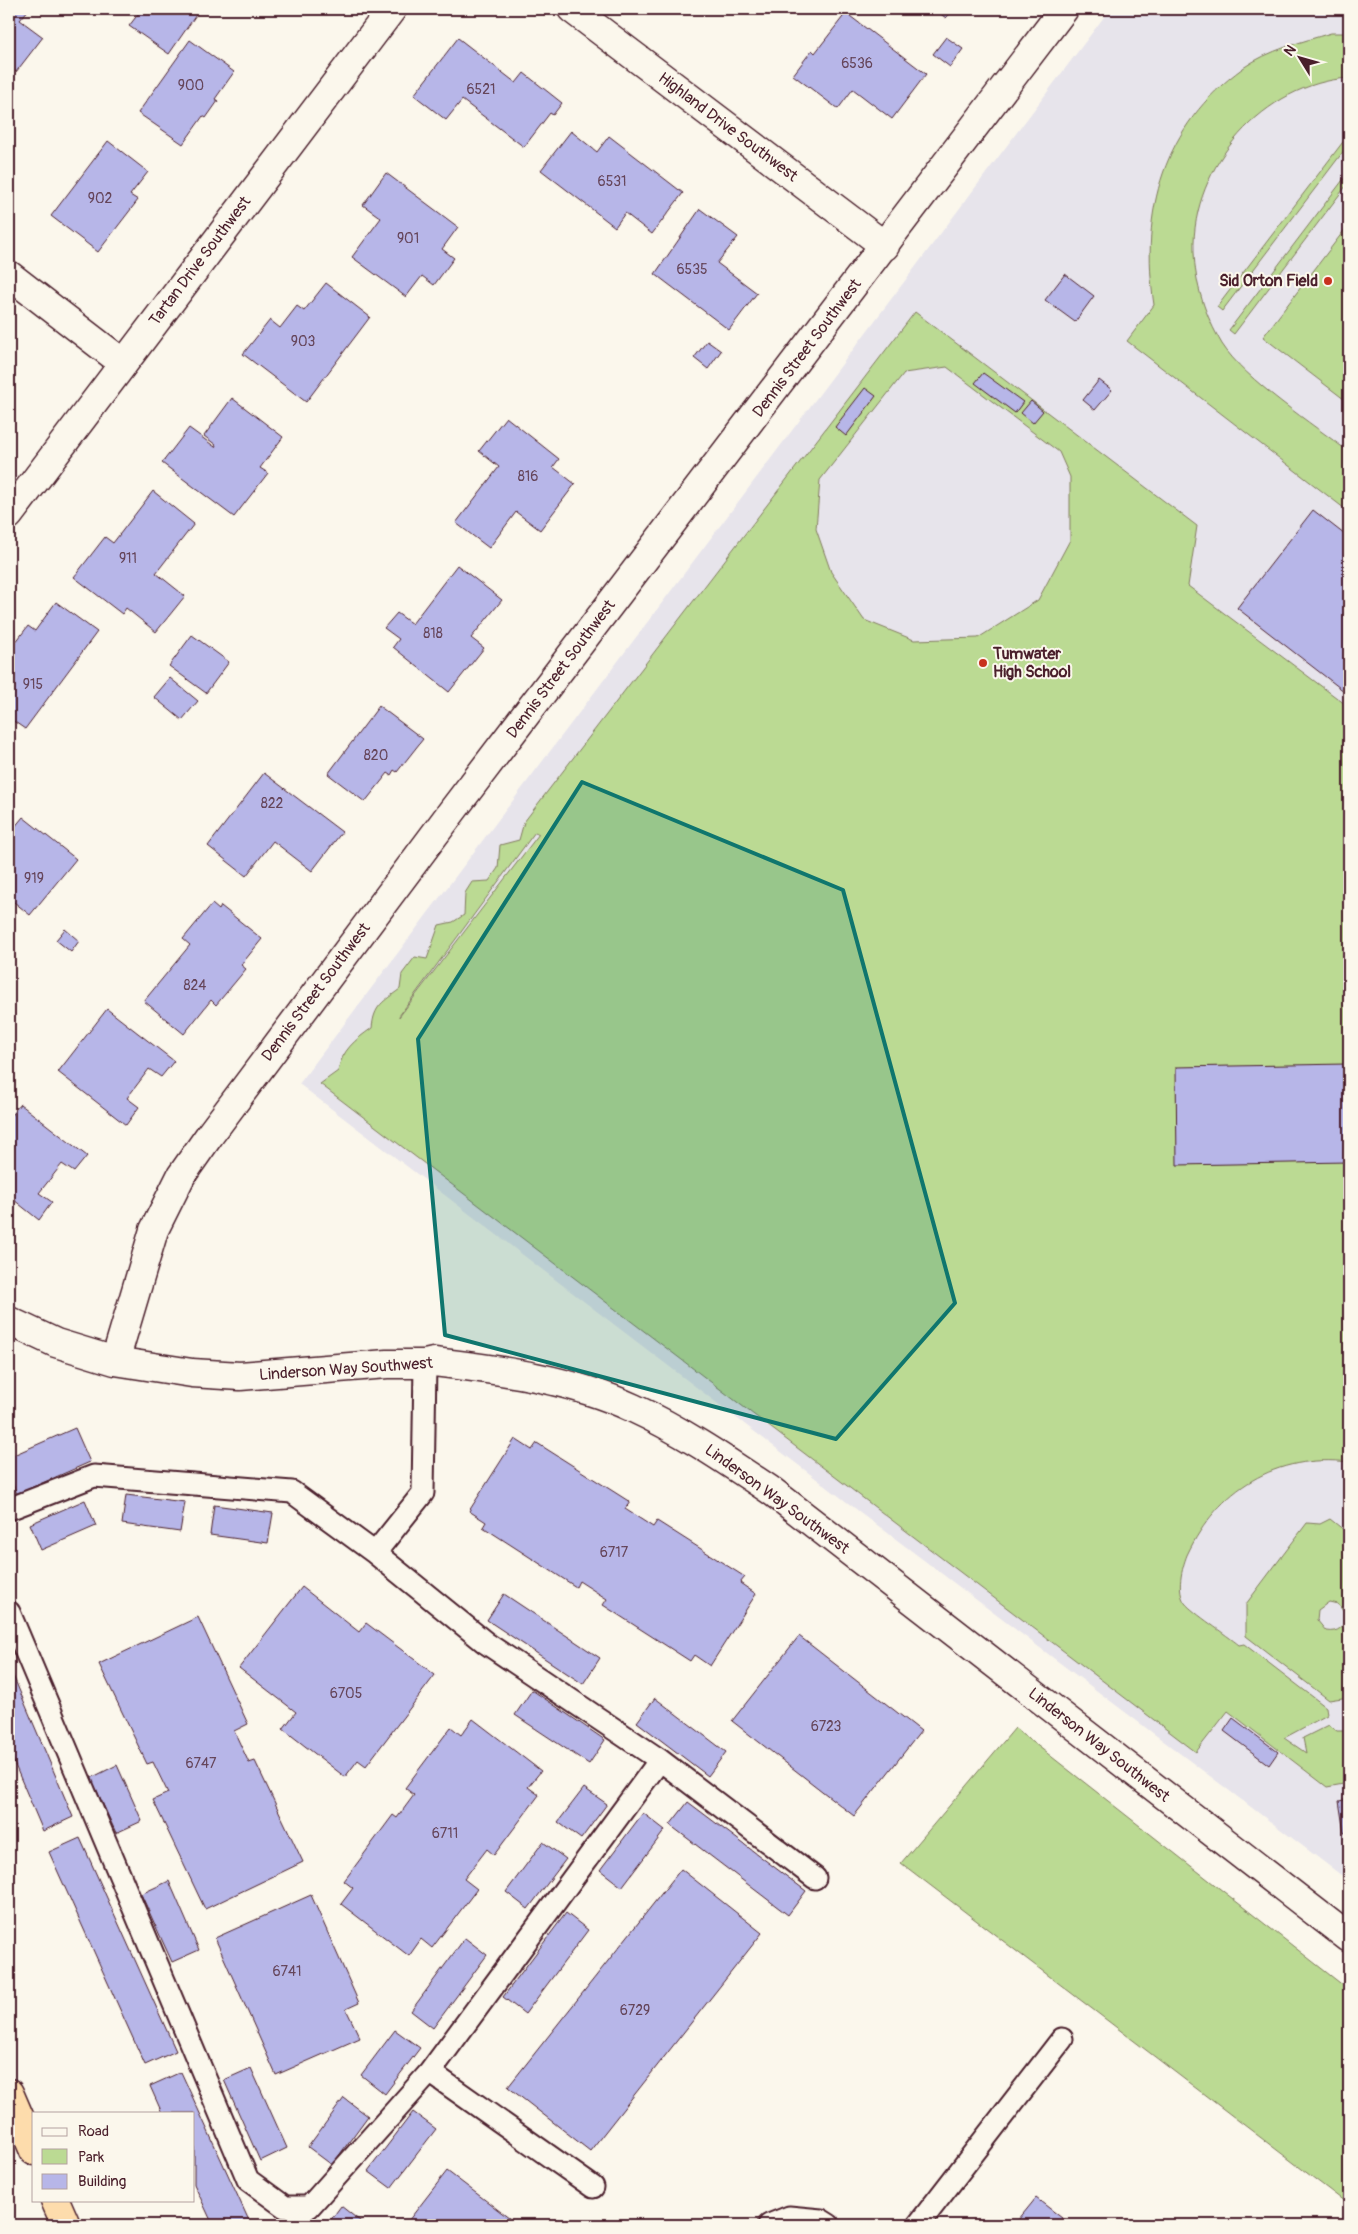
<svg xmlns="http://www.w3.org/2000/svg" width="1358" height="2234" font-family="Pangolin,sans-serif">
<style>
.built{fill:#e7e4eb}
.green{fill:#bbda93;stroke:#827c5f;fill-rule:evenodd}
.building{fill:#b7b6e8;stroke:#4a1f2b}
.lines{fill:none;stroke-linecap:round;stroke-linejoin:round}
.lane-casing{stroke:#4a1f2b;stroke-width:25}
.street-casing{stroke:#4a1f2b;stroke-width:31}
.secondary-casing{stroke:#4a1f2b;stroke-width:31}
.highway-casing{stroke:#4a1f2b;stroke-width:31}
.lane{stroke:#fbf7ec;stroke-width:21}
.street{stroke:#fbf7ec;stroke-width:28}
.secondary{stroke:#fbf7ec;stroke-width:28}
.highway{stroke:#fddcac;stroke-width:28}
.marked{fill:#0f766e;fill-opacity:0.2;stroke:#0f766e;stroke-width:4;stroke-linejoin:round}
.poi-dot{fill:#c8321e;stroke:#fbf7ec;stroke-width:2}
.labels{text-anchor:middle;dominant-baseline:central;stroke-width:4;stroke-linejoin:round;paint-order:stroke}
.number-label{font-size:14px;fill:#65455a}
.street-label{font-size:16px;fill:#4a1f2b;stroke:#fbf7ec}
.poi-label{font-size:16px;font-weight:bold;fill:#4a1f2b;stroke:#fbf7ec;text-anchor:end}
</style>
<rect width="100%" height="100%" fill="#fbf7ec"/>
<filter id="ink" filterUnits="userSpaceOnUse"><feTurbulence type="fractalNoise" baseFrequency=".02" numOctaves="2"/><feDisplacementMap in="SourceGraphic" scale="10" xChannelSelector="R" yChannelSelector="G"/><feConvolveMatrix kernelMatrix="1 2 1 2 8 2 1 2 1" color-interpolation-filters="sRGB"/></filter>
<g filter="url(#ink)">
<path class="built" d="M1110,9H1349V1881L852,1506L299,1084Z"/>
<path class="green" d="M1331,33H1349V78C1265,83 1191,166 1194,251C1195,285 1205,315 1222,344C1245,380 1314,425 1349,452V512L1127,341L1154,305C1140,211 1163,126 1243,68C1269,50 1301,42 1331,33Z
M1349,134V144L1222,311L1217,307Z
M1349,172V182L1234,334L1229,330Z
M1349,224V403L1263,337Z
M915,312L1197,526L1188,586L1349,707V1462C1276,1453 1218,1489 1187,1555C1182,1568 1176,1591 1185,1603C1193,1613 1227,1635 1239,1645L1244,1644L1326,1707L1327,1715L1284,1738L1306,1753L1303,1738L1329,1725L1337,1731H1349V1783L1327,1787L1228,1711L1196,1752L320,1084L338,1071C342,1050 355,1040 372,1028C374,1005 383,1002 400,989L402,974L415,957L427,959L439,925L453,922L464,915L465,893L472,882L489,881L498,868L500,845L519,840L524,822ZM947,367L1059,452L1070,477V540L1038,600L978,638L914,640L864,620L831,572L816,529L820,480L904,373ZM535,832L539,834L399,1017V1016Z
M1330,1519L1349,1534V1697L1329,1700L1246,1636V1604L1307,1523L1320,1524ZM1329,1602L1338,1604L1346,1615C1345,1627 1338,1633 1326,1631L1317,1620L1318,1610Z
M1015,1728L1349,1990V2205L901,1863Z"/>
<path class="building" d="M9,9H29L20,20L43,37L16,72L9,66Z
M142,9H194L198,12L169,54L129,26Z
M772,9H788L782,16Z
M934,9H954L946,18Z
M846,13L926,74L892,119L853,89L838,109L793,75L812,50L815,53Z
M946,37L963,49L950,67L933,54Z
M458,38L516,83L524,73L562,103L553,115L550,113L524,147L462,100L446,120L414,95Z
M190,40L234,72L215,99L218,101L206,118L203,116L183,144L138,113Z
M571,131L597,152L609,136L683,193L652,234L625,213L615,227L541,170Z
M108,141L148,172L130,195L138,200L98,252L51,216Z
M386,173L458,227L442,249L454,258L434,285L422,276L406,297L352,257L381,218L363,205Z
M700,209L738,237L717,263L757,293L729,330L655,274Z
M1065,274L1094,296L1075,322L1045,300Z
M326,283L370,317L306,402L243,354L270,320L280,328L297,306L304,311Z
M707,341L721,351L708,369L694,358Z
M983,373L1023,402L1015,413L975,383Z
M1099,380L1112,390L1095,410L1083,400Z
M865,388L876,396L846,436L835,427Z
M232,398L283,437L260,468L268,473L234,517L162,463L189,428L215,447L216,445L204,436Z
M1031,401L1043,411L1033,423L1021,413Z
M506,417L559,459L553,467L575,484L540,530L516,512L489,548L456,523L499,467L479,451Z
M153,491L194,524L156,573L185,596L156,632L126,608L122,614L74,577L105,537L113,543Z
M1313,510L1349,538V695L1237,608Z
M457,565L502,600L471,638L484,648L449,692L393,647L399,639L384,628L397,613L412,624Z
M56,602L97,632L25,729L9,718V651L28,626L35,631Z
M192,635L229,662L206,693L169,666Z
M170,678L198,701L182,720L154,697Z
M379,706L423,739L397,772L394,770L391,775L388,773L365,802L328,774Z
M264,773L342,832L312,871L273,841L246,876L208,846Z
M23,817L76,859L30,915L9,898V834Z
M212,904L219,910L221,906L262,939L241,965L246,969L216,1005L211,1000L184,1034L144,1001L190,945L183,939Z
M65,929L79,941L71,952L56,940Z
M107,1009L174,1061L161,1077L149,1069L127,1098L139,1107L126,1125L58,1072Z
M1347,1064L1348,1162L1177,1165L1176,1067Z
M20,1104L87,1156L74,1172L62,1164L39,1193L52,1202L39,1220L9,1196V1118Z
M75,1428L90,1462L17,1494L9,1475V1457Z
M515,1439L532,1450L537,1443L630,1502L625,1509L653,1527L657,1521L745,1577L740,1583L756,1594L710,1666L694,1655L690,1661L603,1605L607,1599L579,1581L576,1587L483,1527L486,1522L469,1511Z
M126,1495L185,1502L180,1532L122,1524Z
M85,1500L96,1526L41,1550L30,1524Z
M214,1505L273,1513L268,1543L210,1535Z
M302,1587L359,1632L366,1623L435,1675L366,1766L358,1760L345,1777L283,1729L296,1712L239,1668Z
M504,1594L600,1658L583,1684L487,1620Z
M198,1617L248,1724L234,1731L249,1763L255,1761L303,1862L205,1909L153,1800L168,1793L153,1762L147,1764L99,1664Z
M799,1636L921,1731L854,1816L732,1721Z
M9,1666L73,1817L43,1831L9,1751Z
M532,1690L605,1740L589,1764L515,1715Z
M655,1698L726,1752L708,1776L637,1722Z
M1233,1718L1278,1752L1269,1765L1224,1731Z
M473,1719L541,1771L528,1787L539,1795L494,1855L487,1849L464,1879L477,1889L432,1948L421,1939L409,1956L341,1904L353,1888L344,1881L393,1815L397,1818L414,1795L405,1788L451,1727L461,1735Z
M117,1765L142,1821L116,1833L91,1778Z
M584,1788L607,1804L581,1839L558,1822Z
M1349,1799V1832L1344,1833L1339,1801Z
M688,1802L806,1891L788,1915L670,1825Z
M643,1813L665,1830L622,1887L600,1870Z
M80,1838L176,2051L145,2065L49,1852Z
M543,1842L566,1859L528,1909L506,1892Z
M681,1869L762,1933L590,2151L508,2087Z
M169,1881L199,1950L172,1962L141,1894Z
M311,1895L359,2003L346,2009L360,2038L276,2075L215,1938Z
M566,1913L588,1930L525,2014L503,1997Z
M465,1938L487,1955L433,2028L411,2011Z
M395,2030L420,2048L385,2094L361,2075Z
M251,2068L287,2148L260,2161L224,2080Z
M181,2072L251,2225H213L194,2184V2113H162L150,2086Z
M344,2098L368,2116L332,2165L308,2147Z
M413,2112L436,2129L391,2188L368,2171Z
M447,2171L518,2225H405Z
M1036,2198L1071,2225H1014Z
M341,2206L365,2225H327Z"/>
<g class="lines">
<g class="lane-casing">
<path id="lane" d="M425,1364L423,1493L375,1553L486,1643L660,1760L815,1878
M9,1509L94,1476L292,1492L375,1553
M9,1612L248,2180L285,2207H309L430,2072
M593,2187L430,2072L660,1760
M769,2225L789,2217L821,2220L829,2225
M918,2225L1062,2039"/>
</g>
<g class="street-casing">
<path id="street" d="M572,9L885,246
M9,275L123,363
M9,515L392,9"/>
</g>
<g class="secondary-casing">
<path id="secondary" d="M9,1321L56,1343L115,1361L192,1373L240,1376L387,1364H425L434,1362C502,1370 571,1379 633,1408C683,1431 728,1462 773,1492L1349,1938
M115,1361L154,1230L181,1176L209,1136L453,810L1064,9"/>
</g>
<g class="highway-casing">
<path id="highway" d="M9,2093L34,2151
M55,2200L66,2225"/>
</g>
<use href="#lane" class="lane"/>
<use href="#street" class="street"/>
<use href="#secondary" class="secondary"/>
<use href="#highway" class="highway"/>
</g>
</g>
<path class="marked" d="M582,782L843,890L955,1303L836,1439L445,1335L418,1039Z"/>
<g class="poi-dot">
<circle cx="1328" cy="281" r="5"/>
<circle cx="983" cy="663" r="5"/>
</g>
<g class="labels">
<g class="number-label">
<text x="857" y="63">6536</text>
<text x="191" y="85">900</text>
<text x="481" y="89">6521</text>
<text x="612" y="181">6531</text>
<text x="100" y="198">902</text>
<text x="408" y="238">901</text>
<text x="692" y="269">6535</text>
<text x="303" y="341">903</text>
<text x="528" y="476">816</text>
<text x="128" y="558">911</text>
<text x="433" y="633">818</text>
<text x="33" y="684">915</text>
<text x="376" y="755">820</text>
<text x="272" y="803">822</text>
<text x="34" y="878">919</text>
<text x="195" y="985">824</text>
<text x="614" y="1552">6717</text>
<text x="346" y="1693">6705</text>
<text x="826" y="1726">6723</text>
<text x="201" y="1763">6747</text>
<text x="445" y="1833">6711</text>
<text x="287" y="1971">6741</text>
<text x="635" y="2010">6729</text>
</g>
<g class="street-label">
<text transform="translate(728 127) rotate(37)">Highland Drive Southwest</text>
<text transform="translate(200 261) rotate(-53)">Tartan Drive Southwest</text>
<text transform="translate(807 348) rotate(-53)">Dennis Street Southwest</text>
<text transform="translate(561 669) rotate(-53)">Dennis Street Southwest</text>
<text transform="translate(316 992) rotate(-53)">Dennis Street Southwest</text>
<text transform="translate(346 1369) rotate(-4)">Linderson Way Southwest</text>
<text transform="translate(777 1499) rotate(36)">Linderson Way Southwest</text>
<text transform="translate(1099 1745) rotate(38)">Linderson Way Southwest</text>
</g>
<g class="poi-label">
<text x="1318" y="281">Sid Orton Field</text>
<text x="993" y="654" text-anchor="start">Tumwater<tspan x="993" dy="18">High School</tspan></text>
</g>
</g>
<rect width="1358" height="2234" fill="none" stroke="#fbf7ec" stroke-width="30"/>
<rect x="15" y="15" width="1328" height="2204" fill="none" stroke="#4a1f2b" stroke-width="2" filter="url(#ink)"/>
<rect x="32" y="2112" width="162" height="90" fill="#fbf7ec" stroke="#b4a19f"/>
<rect x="42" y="2128" width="25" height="8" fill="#fbf7ec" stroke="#b4a19f"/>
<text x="78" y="2136" font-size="15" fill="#4a1f2b">Road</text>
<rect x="42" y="2149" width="25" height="15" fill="#bbda93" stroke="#b4a19f"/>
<text x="78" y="2162" font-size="15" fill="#4a1f2b">Park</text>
<rect x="42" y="2174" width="25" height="15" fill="#b7b6e8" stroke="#b4a19f"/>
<text x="78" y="2186" font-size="15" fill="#4a1f2b">Building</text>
<g transform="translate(1300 58) rotate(307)" stroke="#fbf7ec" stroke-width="4" paint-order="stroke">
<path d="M0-4L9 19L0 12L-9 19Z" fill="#4a1f2b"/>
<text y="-8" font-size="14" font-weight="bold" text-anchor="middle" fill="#4a1f2b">N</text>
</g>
</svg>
